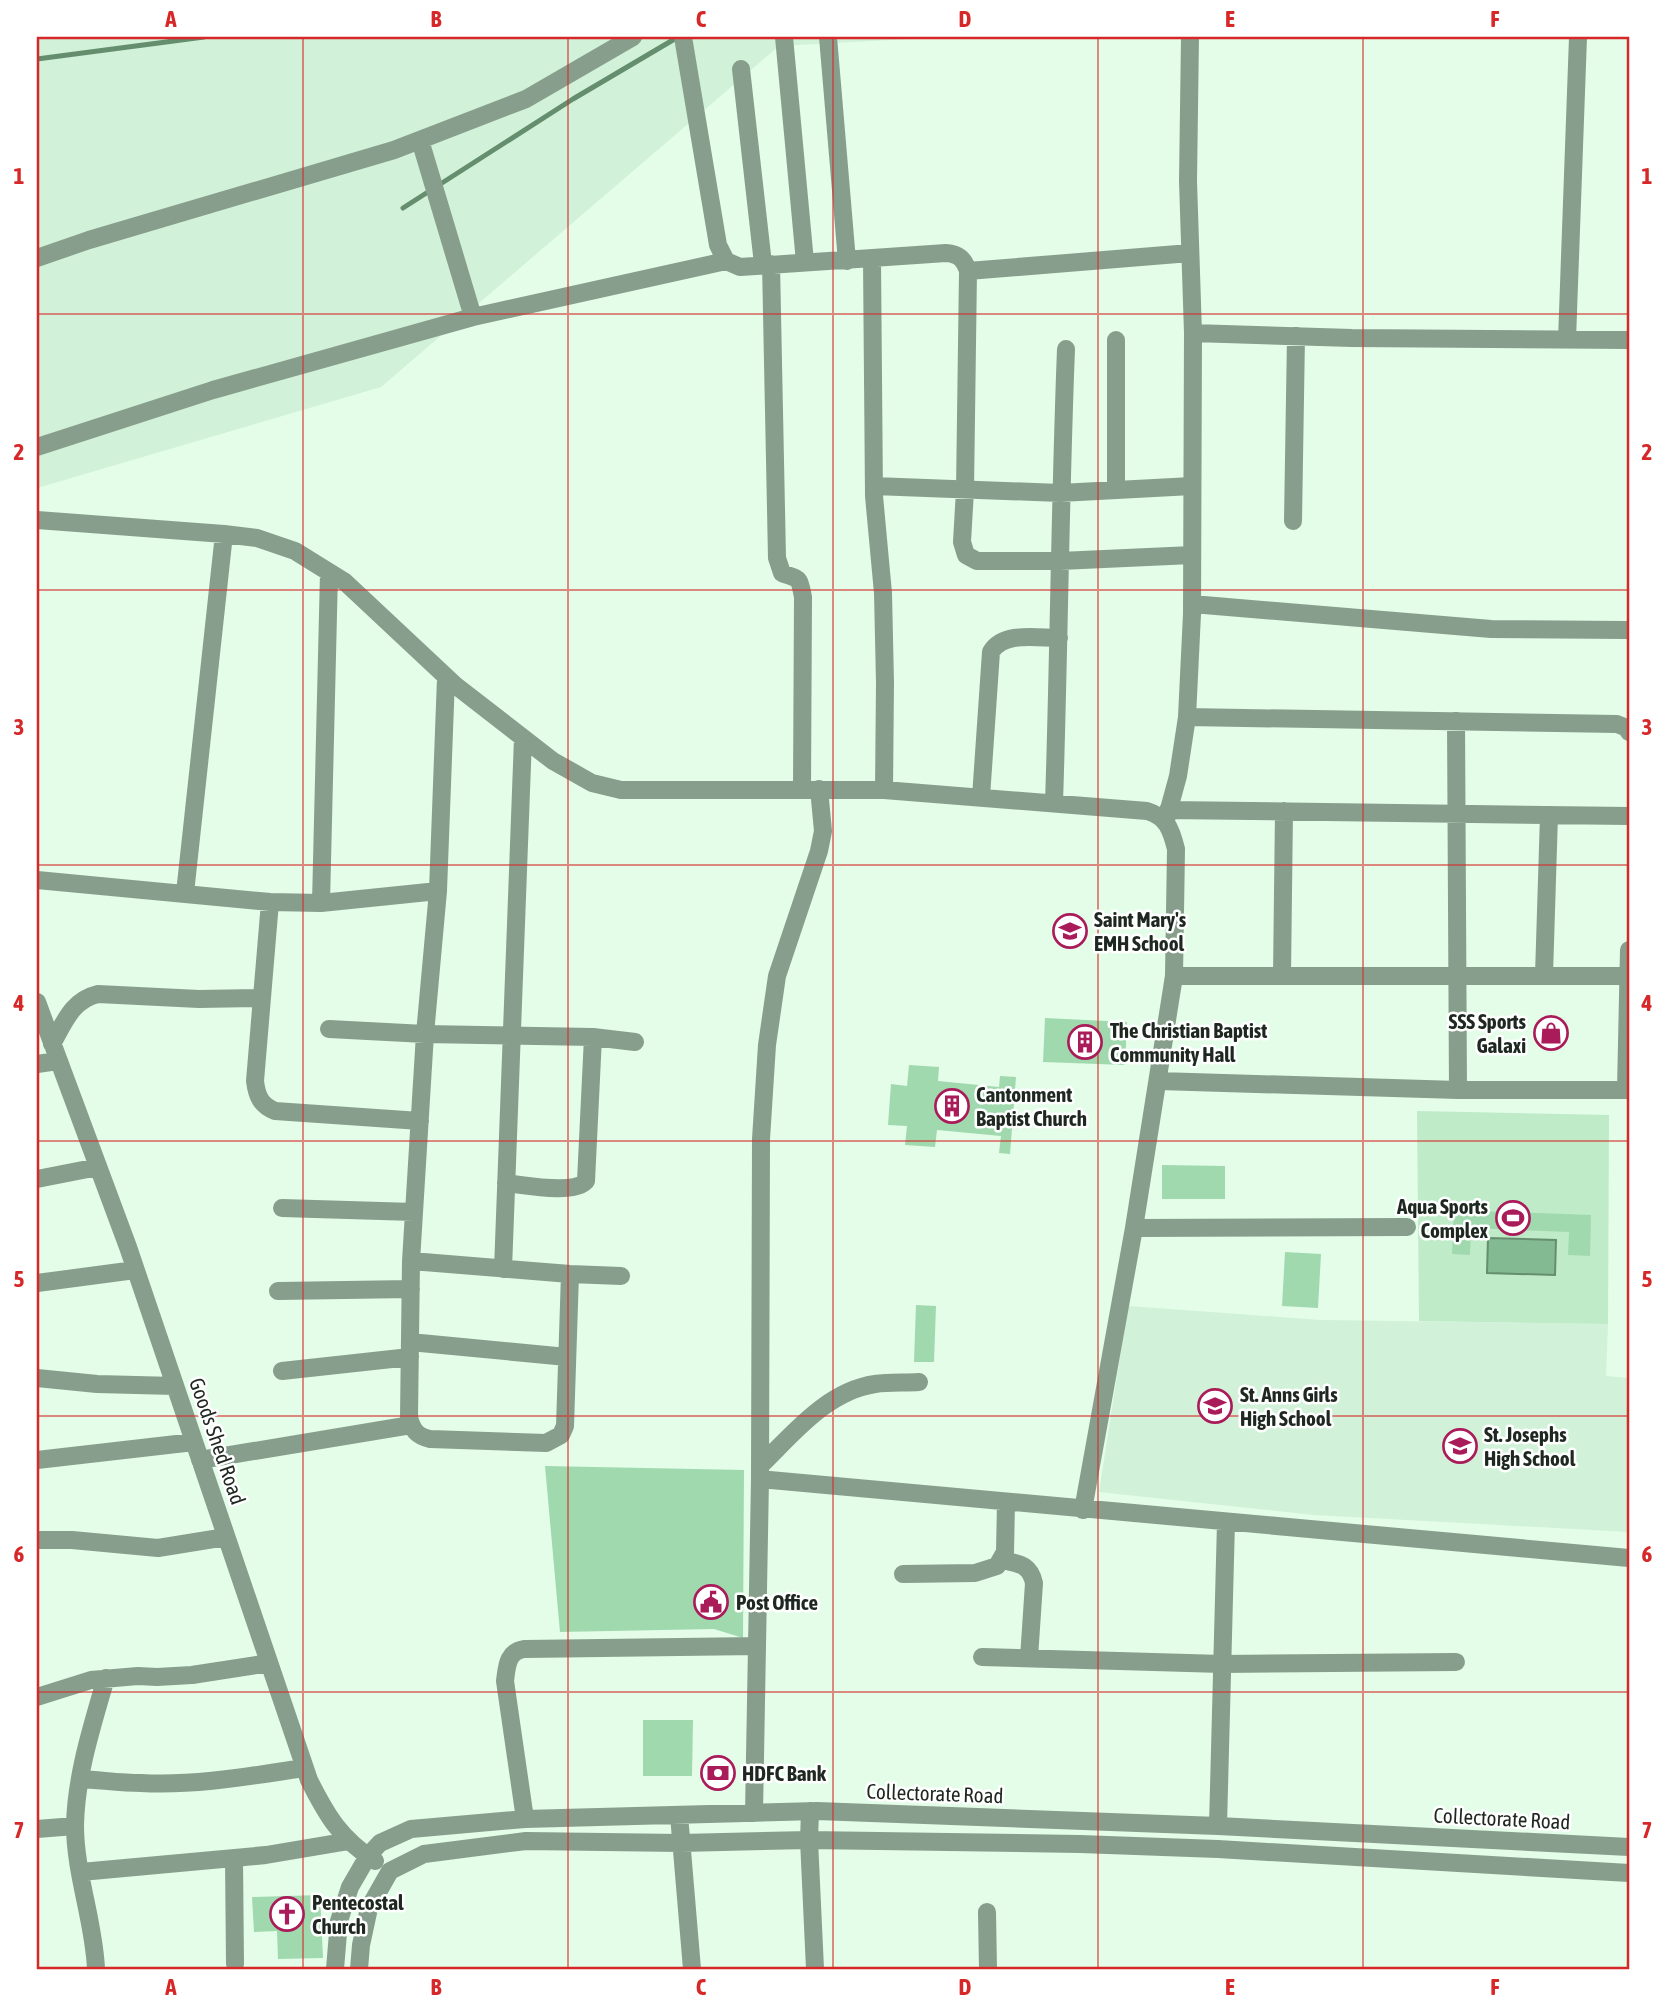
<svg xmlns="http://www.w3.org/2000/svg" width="1666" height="2006" font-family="'Asap Condensed',sans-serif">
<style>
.built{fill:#d1f1d8}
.green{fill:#bfebc8}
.water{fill:#84ba91;stroke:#658e6f;stroke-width:2}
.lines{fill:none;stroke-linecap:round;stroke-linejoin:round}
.stream{stroke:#658e6f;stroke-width:5}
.building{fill:#a1d9ae}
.minor{stroke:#879e8c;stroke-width:18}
.grid{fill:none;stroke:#d62828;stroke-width:2;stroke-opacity:0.55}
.labels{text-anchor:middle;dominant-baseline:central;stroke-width:5;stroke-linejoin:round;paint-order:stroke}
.poi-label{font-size:21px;font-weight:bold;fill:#1e2820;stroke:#fff;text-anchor:start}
.street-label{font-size:21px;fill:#1e2820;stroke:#fff}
.neatline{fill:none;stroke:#d62828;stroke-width:2.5}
.grid-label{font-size:23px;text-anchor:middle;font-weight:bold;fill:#d62828}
</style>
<rect width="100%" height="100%" fill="#e3fde8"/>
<path class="built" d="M37,37H946L779,46L381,387L37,488Z
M1128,1306L1321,1320L1608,1324L1606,1376L1629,1378V1532L1314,1515L1099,1492Z"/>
<path class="green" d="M1417,1111L1609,1115L1608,1324L1419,1321Z"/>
<path class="water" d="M1488,1238L1556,1240L1555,1275L1487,1273Z"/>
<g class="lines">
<path class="stream" d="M37,59L204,37
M403,208L573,99L678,37"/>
</g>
<path class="building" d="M1045,1018L1127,1022L1125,1065L1043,1062Z
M909,1065L939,1067L938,1081L999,1087L1000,1076L1016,1077L1010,1154L999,1153L1001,1136L937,1130L935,1147L905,1145L907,1126L888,1125L891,1084L907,1086Z
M1162,1165L1225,1166V1199H1162Z
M1454,1210L1591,1215L1590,1256L1568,1255L1569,1232L1471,1228L1470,1255L1452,1254Z
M1285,1252L1321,1254L1318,1308L1282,1306Z
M916,1305L936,1306L934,1362H914Z
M545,1466L744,1470L743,1638L714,1629L560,1632Z
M643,1720H693L692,1776H643Z
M320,1895L323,1958L278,1959L277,1931L254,1932L252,1897Z"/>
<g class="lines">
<path class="minor" d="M683,37L718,245L726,261L740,267L946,253C959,254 964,259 968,271L965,490L962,542L966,555L977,561H1060L1192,555
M784,37L805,262
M828,37L847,261
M741,69L763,264
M420,140L473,317
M37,258L89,240L394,150L526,99L633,37
M872,260L874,496L883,593L885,683L884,790
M771,264L777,558L782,573C800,580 799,576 803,597L802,789
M968,271L1190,253
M1193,333L1352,338L1629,340
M1116,340V490
M1567,340L1578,37
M37,447L213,390L473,317L726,261
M874,486L1060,493L1192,486
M37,520L224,534L257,538L295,551L345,582L455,685L553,761L592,783L621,790H884L1147,811C1167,817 1171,829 1176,849L1174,976L1134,1228L1083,1510
M1293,521L1296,336
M1192,604L1491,629L1627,630
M446,678L438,891L425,1034L411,1261L409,1417C412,1430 417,1436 430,1439L546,1443L561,1435L565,1426L570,1274
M1187,717L1617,724L1627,728L1629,732
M1456,721L1458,1090
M981,797L991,652C1003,631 1038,638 1059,638
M1054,803C1059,652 1060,500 1066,349
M1168,810L1629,816
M1166,820L1178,776L1187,717L1192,614L1193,333L1188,181L1190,37
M37,880L270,902L321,903L438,891
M185,893L224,534
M270,902L255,1081C257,1097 261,1105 275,1111L420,1121
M321,903L329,573
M1282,975L1284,811
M1544,975L1549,815
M1174,976H1629
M37,1002L128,1247L309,1780C327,1816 340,1838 375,1861
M329,1029L425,1034L593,1037L635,1042
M52,1044C64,1023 72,1000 98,994L199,999L262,998
M37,1064L58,1061
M1159,1081L1458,1090H1629
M1626,1090L1629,950
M37,1179L98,1167
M506,1183C525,1185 574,1195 586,1181L593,1037
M282,1208L414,1212
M1134,1228L1407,1227
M411,1261L570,1274L621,1276
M503,1269L523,738
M37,1283L135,1270
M278,1291L411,1289
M410,1342L567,1357
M282,1371L410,1357
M37,1378L97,1384L175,1386
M37,1460L194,1442
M200,1460L411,1425
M760,1466C793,1434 827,1391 875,1384C889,1382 905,1383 919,1382
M760,1479L1629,1558
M37,1540H72L158,1548L226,1537
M1002,1560C1019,1564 1030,1564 1034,1583L1029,1658
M903,1574L975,1573L997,1566L1005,1552L1006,1502
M982,1657L1222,1664L1456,1662
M37,1697L91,1680L138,1676L157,1677L192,1675L269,1663
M81,1779C101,1780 121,1783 141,1783C196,1786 250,1776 304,1768
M810,1811L809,1840L815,1969
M754,1813L760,1479L761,1139L767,1045L777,976L819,851L823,831L819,789
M679,1815L692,1969
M525,1819L505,1681C507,1666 507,1652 524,1649L757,1646
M1218,1826L1226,1522
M37,1829L75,1826
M234,1858L235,1964
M81,1872L266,1855L349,1841
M987,1912L988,1969
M96,1969C94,1921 75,1874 75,1825C76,1776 92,1726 106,1678
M335,1969L339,1921L350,1887L368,1856L380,1843L411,1829L525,1819L817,1811L1218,1826L1629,1847
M359,1969L361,1945L369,1908L390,1871L424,1854L526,1841L681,1843L809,1840L1080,1844L1218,1849L1629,1873"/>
</g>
<path class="grid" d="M303,37V1969M568,37V1969M833,37V1969M1098,37V1969M1363,37V1969M37,314H1629M37,590H1629M37,865H1629M37,1141H1629M37,1416H1629M37,1692H1629"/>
<defs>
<g id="school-ring" transform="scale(1.75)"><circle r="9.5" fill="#fff" stroke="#aa1b59" stroke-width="1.5"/><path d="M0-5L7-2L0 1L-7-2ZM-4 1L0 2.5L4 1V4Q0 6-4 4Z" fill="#aa1b59"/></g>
<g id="shop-ring" transform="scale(1.75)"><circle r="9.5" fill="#fff" stroke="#aa1b59" stroke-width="1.5"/><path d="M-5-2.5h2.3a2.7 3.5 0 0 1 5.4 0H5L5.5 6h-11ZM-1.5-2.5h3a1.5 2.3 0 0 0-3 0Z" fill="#aa1b59"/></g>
<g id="building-ring" transform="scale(1.75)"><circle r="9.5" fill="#fff" stroke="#aa1b59" stroke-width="1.5"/><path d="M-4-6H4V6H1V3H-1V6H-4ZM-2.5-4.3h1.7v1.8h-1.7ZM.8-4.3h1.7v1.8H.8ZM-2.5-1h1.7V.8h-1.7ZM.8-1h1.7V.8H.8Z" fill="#aa1b59"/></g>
<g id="stadium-ring" transform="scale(1.75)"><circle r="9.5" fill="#fff" stroke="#aa1b59" stroke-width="1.5"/><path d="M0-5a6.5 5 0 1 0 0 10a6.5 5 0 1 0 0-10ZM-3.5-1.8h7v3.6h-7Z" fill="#aa1b59"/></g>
<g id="civic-ring" transform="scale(1.75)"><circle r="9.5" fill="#fff" stroke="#aa1b59" stroke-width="1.5"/><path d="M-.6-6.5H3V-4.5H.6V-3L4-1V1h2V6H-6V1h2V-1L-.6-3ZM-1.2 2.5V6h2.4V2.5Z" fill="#aa1b59"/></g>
<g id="bank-ring" transform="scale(1.75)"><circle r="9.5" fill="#fff" stroke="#aa1b59" stroke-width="1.5"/><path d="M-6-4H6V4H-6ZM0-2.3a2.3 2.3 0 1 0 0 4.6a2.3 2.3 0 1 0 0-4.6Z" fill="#aa1b59"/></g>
<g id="church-ring" transform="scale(1.75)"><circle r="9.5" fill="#fff" stroke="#aa1b59" stroke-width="1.5"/><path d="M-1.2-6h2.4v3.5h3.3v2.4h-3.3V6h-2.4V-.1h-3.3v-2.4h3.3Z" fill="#aa1b59"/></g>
</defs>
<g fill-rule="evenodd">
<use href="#school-ring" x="1070" y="931"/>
<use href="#shop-ring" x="1551" y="1033"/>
<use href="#building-ring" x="1085" y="1042"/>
<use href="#building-ring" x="952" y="1106"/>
<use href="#stadium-ring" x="1513" y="1218"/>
<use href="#school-ring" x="1215" y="1406"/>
<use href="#school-ring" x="1460" y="1446"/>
<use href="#civic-ring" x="711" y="1602"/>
<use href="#bank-ring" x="718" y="1773"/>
<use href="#church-ring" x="287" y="1914"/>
</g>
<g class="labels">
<g class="poi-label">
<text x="1094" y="919">Saint Mary's<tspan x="1094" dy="24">EMH School</tspan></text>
<text x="1526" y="1021" text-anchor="end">SSS Sports<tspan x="1526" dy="24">Galaxi</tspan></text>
<text x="1110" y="1030">The Christian Baptist<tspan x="1110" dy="24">Community Hall</tspan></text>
<text x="976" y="1094">Cantonment<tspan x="976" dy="24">Baptist Church</tspan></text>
<text x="1488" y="1206" text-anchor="end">Aqua Sports<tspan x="1488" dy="24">Complex</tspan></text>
<text x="1240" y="1394">St. Anns Girls<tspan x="1240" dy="24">High School</tspan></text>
<text x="1484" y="1434">St. Josephs<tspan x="1484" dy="24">High School</tspan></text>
<text x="736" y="1602">Post Office</text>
<text x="742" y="1773">HDFC Bank</text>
<text x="312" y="1902">Pentecostal<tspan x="312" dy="24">Church</tspan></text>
</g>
<g class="street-label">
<text transform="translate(218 1441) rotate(71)">Goods Shed Road</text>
<text transform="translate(935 1793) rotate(2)">Collectorate Road</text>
<text transform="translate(1502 1818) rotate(3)">Collectorate Road</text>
</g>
</g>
<rect width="1666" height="2006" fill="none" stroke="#ffffff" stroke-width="77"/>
<rect x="38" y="38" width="1590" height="1930" class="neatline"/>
<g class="grid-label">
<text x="171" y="27">A</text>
<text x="436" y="27">B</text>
<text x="701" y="27">C</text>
<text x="965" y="27">D</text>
<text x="1230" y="27">E</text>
<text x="1495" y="27">F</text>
<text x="19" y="184">1</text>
<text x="1647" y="184">1</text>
<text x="19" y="460">2</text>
<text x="1647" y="460">2</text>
<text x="19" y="735">3</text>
<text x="1647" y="735">3</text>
<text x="19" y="1011">4</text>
<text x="1647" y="1011">4</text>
<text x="19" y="1287">5</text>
<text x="1647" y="1287">5</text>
<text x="19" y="1562">6</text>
<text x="1647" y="1562">6</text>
<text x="19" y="1838">7</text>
<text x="1647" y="1838">7</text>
<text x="171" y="1995">A</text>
<text x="436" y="1995">B</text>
<text x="701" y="1995">C</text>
<text x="965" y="1995">D</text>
<text x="1230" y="1995">E</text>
<text x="1495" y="1995">F</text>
</g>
</svg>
